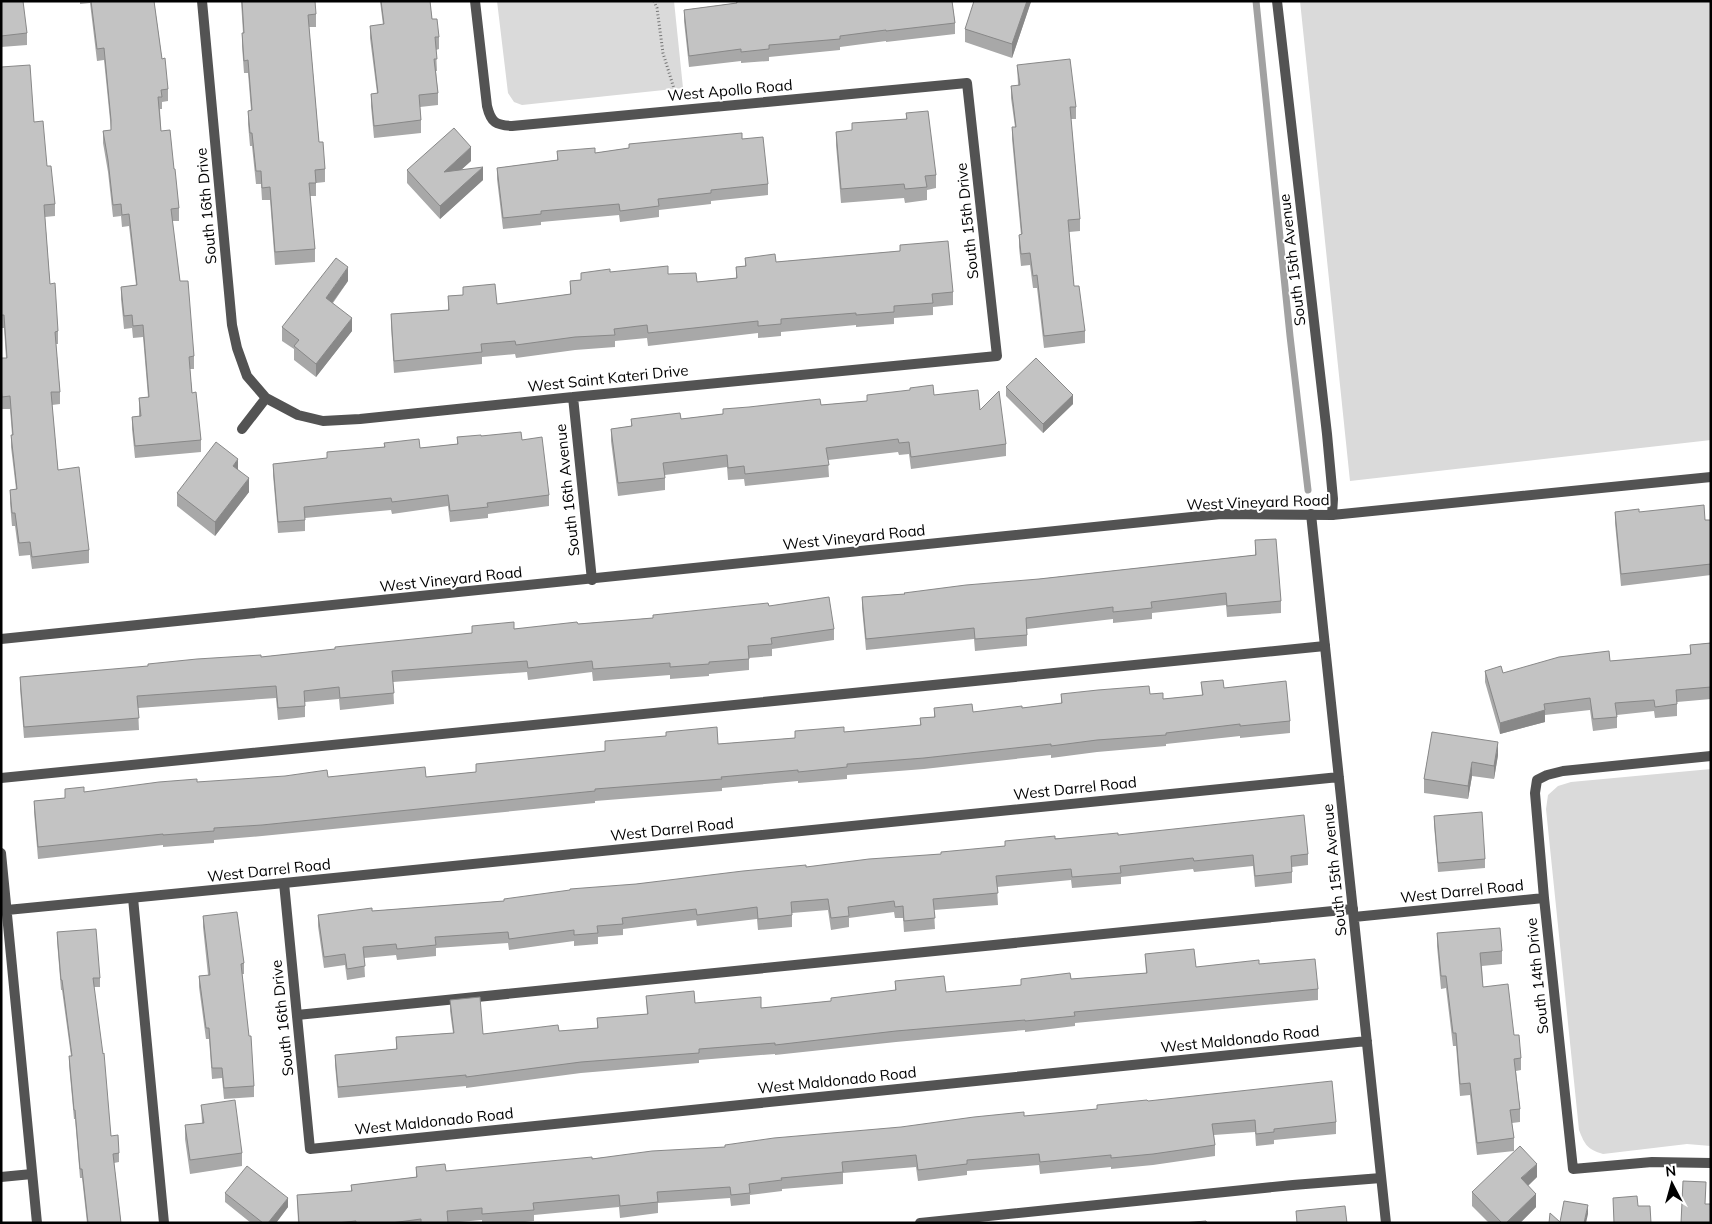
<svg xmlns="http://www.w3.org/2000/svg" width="1712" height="1224" font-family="Mulish,sans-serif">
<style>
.green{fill:#dadada}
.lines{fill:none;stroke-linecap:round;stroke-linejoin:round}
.stream{stroke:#a1a1a1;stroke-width:7}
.path{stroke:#757575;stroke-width:3;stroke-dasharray:1 2.5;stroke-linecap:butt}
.service{stroke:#535353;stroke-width:10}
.minor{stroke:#535353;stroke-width:10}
.tertiary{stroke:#535353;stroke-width:10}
.wall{fill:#a8a8a8}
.shaded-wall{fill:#888}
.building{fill:#c3c3c3;stroke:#888}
.labels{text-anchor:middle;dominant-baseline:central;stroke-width:4;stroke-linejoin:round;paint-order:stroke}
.street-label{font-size:15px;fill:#000;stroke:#fff}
</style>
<rect width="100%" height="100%" fill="#fff"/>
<path class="green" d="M497,1H674L683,88L522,105L514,102L508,93Z
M1300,1H1711V440L1350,481Z
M1711,769V1146L1687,1144L1603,1154C1587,1149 1585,1145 1579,1130L1546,809L1548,795L1558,786L1571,782Z"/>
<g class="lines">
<path class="stream" d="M1256,1L1290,336L1308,490"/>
<path class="path" d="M654,1L657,8L663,53L675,92"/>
<path class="service" d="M1,778L1325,646
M133,898L164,1223
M297,1015L1353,909
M920,1223L1293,1185L1381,1178"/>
<path class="minor" d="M202,1L232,325L237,348L247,376L266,398L298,415L323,421L360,419L573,397L997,356L967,83L512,126C496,125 491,123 487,106L475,1
M573,397L592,580
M242,429L266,398
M1311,514L1386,1223
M1332,515L1711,477
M1711,756L1563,771L1547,775L1537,780L1535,793L1544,898L1573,1169L1652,1162L1711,1163
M1,853L37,1223
M284,883L310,1149L1367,1041
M7,910L284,883L1339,777
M1354,917L1544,898
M1,1177L32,1174"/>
<path class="tertiary" d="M1,639L1221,514L1332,515L1333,499L1327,434L1277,1"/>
</g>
<path class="wall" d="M1,1L27,33V45L1,47Z
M80,1H154L162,59L168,89V101L162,102V109H160L161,131L174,169L179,208V221H172L180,281L194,356V369H190L192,393L201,440V452L135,458L132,429V417L139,416V398L148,397L143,337L133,338L132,328L124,329L121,299V287L136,285L129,226L122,227L121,216L113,217L108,172L103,143V131L111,130L104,60L97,61L90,3L80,4Z
M241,1L316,14V27H309L319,142L325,169V182L316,183V196H310L315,249V262L275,265L270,200H262L261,184H256L252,146H250L248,124V111L251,110L248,73H244L242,46V33H243Z
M380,1H430L432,19L439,37V49L436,50L437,71H436L438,93V105L420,107L421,120V133L374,138L371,106V94L377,93L370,38V26L383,25Z
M736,1H952L955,23V34L886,42V41L840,47V50L769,57V61L741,63V61L689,67L684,21V10L736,3Z
M1031,1L1012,58L965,42V29Z
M1017,65L1076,107V119H1071L1080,219V231L1069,232L1074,286L1085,331V343L1044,348L1037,288H1033L1030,265L1021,266L1019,247V235H1021L1012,139V127H1015L1011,98V86L1018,85Z
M1,67L34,122L47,166L55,204V216L45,217L50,284L58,331V344H56L60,392V404L52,405L58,470L89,550V563L32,569L30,555L19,556L15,526H12L10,503V490L16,489L11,447V435H12L10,409H2L1,400V358H6L4,328H1Z
M906,113L936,175V188L927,190V200L905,203L904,198L841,203L836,145V132L852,131V123L906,119Z
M742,139L768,184V195L711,201V204L659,210V217L620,222L619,215L541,222V225L503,229L497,179V168L557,160V151L595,153L629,148V144Z
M471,161L461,170L483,180L440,219L407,183V170Z
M900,245L953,292V305L933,307V315L894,318V324L856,327V325L781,332V336L758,338V333L648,346L647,338L615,341V347L575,350L516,358L515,354L482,357V364L394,373L391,327V314L448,310V296L463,295V287L497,304L570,294V281L581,280V273L610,272L668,274L697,282L736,278V267L745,266V258L776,262L900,251Z
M348,281L333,303L352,331L316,377L294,360V349L282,341V327Z
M1006,387L1073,404L1043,433L1006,396Z
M867,395H934L980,410L1006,444V456L911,469L909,454L899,455L898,452L828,460L829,477L745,486L744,479L728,480L727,467L665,475V490L618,496L611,441V429L631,426V419H681L723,414V409L821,405L867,401Z
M481,436L522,440L549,495V506L488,514V518L450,522L448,506L392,514L391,510L305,518V531L278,533L273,475V464L327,459V452L384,447V443L420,448L457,444V437Z
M238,470L249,492L215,536L177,506V493Z
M1615,512L1705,520H1711V575L1621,586L1615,523Z
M1255,540L1281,601V613L1227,617L1226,605L1152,613V619L1113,623V619L1027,629V646L975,651L974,639L866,650L862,608V597L904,594L1255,555Z
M769,606L834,629V640L772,649V656L749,658V670L709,674V676L670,679V675L593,681L592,672L528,680L527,672L393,682L394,704L340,710L339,699L305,702V717L278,720L276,698L138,708L139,730L24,738L20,689V677L261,657L335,649L472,633V626L514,629L653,618Z
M1711,643V699L1677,702V716L1655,718L1654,711L1617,715V728L1593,731L1590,710L1545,715V722L1500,734L1485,682V671L1503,673L1610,661L1690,654V645Z
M1201,682L1224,688L1290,721V733L1240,738V736L1166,744V746L1097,752L1051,758V755L924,769L847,775V779L798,783V781L722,788V791L595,801V803L262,836L214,840V843L163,847V845L38,859L34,812V801L65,798V789L84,792L197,782L328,777H426L476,772V764L605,751V741L718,744L795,738V731L844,732L920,725V718L934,717V708L973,712L1022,708L1061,703V694H1150L1163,699L1202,695Z
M1432,732L1498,755L1494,779L1472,776L1468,799L1424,793V779Z
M1434,816L1485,859V868L1438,872L1434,825Z
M1118,835L1308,854V865L1292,867V883L1255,887L1253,866L1194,872L1193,869L1121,877V884L1072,888L1071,880L997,887L998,905L934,910L935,929L904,932L903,918H895L894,912L849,918V927L831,930L828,910L792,913V927L758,930L757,919L697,926L696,920L623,929V935L598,937V944L574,946V941L509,950L508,943L436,948V956L397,960L396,955L364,958L365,977L347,980L345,965L324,968L318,926V915L504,901L636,884L941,854L1005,846V841Z
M203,916L244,963V974H242L254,1086V1097L224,1099L222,1078L212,1079L209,1039H206L199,987V976L208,975L203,927Z
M57,932L100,978V987H94L111,1136L119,1153V1162L114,1163L121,1223H87L82,1178H80L75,1119H74L69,1065V1056H71L62,990H61L57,941Z
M1437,933L1502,951V964L1482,966L1483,987L1514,1035L1521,1058V1070L1516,1071L1520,1109V1122L1512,1123L1514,1138V1151L1477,1155L1470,1095L1460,1096L1456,1046H1453L1446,988L1441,989L1437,946Z
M1145,954L1196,967L1259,964L1318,989V1000L1075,1023V1026L1025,1032V1030L896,1042L775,1055V1054L699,1060V1063L581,1073L466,1088V1086L338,1098L335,1065V1055L396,1049V1037L453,1033L450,1011V1000L483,1034L559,1031L597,1028V1018L647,1014L646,996L695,1003L761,1008L831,1001L895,990V981L946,992L1021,985V979H1071L1146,973Z
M1148,1101L1336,1122V1134L1274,1140V1144L1256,1146L1255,1132L1214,1135L1215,1145V1156L1153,1165L1111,1169V1167L1040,1174L1039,1165L967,1171V1175L918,1181L916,1167L843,1173V1184L782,1189V1191L750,1195V1204L731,1206L730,1198L658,1203V1213L620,1218L619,1207L534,1215V1221L516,1223H482V1220L448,1223H298L297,1195L351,1191V1185L416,1177V1167L446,1171L725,1147L1097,1109Z
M201,1105L242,1153V1166L190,1174L185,1139V1125L202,1123Z
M1537,1177L1528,1186L1536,1207L1520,1223H1489L1472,1206V1192Z
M225,1193L288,1207L276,1223H251L225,1202Z"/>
<path class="shaded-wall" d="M1027,1H1031V2L1012,58V44Z
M471,147V161L444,185V172Z
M483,167V180L440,219V206Z
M348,267V281L326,311V298Z
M352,318V331L316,377V364Z
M1073,395V404L1043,433V424Z
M238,459V472L233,466Z
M249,478V492L215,536V522Z
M1545,710V722L1500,734V723Z
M1498,742V755L1494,779V766Z
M1472,762V776L1468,799V786Z
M1537,1164V1177L1521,1192V1178Z
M1536,1194V1207L1520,1223H1506Z
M288,1198V1207L276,1223H268Z
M1588,1205V1214L1586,1223H1584Z"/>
<path class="building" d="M1,1H23L27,33L1,36Z
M91,1H154L162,59L165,58L168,89L161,90L162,97H158L161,131L170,130L174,169H175L179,208L171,209L180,281H188L194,356L189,357L192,393L196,392L201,440L135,446L132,417L141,416L139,398L149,397L143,325L133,326L132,315L124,316L121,287L137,285L129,214L122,215L121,204L113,205L108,160L103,131L111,130V120L104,48L97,49Z
M242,1H315L316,14L308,15L319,142H323L325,169L315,170L316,183H309L315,249L275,252L270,187L262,188L261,171H256L252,133H250L248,111L252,110L248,60L244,61L242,33H244Z
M381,1H430L432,19H437L439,37H435L437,59H434L438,93L419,95L421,120L374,126L371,94L378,93L370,26L384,24Z
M737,1H952L955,23L886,31V30L840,36V39L769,45V49L741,52V49L689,56L684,10L737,3Z
M974,1H1027L1012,44L965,29Z
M1070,59L1076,107H1070L1080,219L1068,220L1074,286H1079L1085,331L1044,336L1037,275L1033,276L1030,253L1021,254L1019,235L1022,234L1012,127H1016L1011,86L1020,85L1017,65Z
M30,65L34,122L43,121L47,166H51L55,204L44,205L50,284L55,283L58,331L55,332L60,392H51L58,470L79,467L89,550L32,557L30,542L19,543L15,513H12L10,490L17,489L11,435H13L10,396L2,397L1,387V358H7L4,315H1V67Z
M928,111L936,175L925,176L927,187L905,189L904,184L841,189L836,132L852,130V123L907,119L906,113Z
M454,128L471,147L444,172L483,167L440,206L407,170Z
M742,133V139L763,137L768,184L711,190V193L658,199L659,206L620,211L619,204L541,211V214L503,218L497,168L558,160L557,151L595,148V153L629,148V144Z
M948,241L953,292L932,294L933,303L894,306V312L856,315V313L781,319V324L758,326V321L648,333L647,325L614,329L615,335L575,337L516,345L515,341L481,344L482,352L394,361L391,314L449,310L448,296L463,295V287L495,284L497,304L571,294L570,281L581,280V273L610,269V272L668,266V274L696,273L697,282L737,278L736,267L746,266L745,258L775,254L776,262L900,251V245Z
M336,258L348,267L326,298L352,318L316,364L294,346L299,340L282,327Z
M1036,358L1073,395L1043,424L1006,387Z
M933,385L934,395L978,390L980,410L999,391L1006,444L911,457L909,442L899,443L898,439L826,448L829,465L745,474L744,466L728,468L727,455L663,463L665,478L618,483L611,429L632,426L631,419L680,413L681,419L723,414V409L749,407L820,399L821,405L867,401V395L910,390V388Z
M521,432L522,440L542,437L549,495L487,503L488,507L450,511L448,495L392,502L391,498L304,507L305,520L278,522L273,464L327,458V452L385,447L384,443L419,439L420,448L458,444L457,437L481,435V436Z
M216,442L238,459L233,466L249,478L215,522L177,493Z
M1704,505L1705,520H1711V564L1621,574L1615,512L1639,509V512Z
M1276,539L1281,601L1227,606L1226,593L1151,602L1152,608L1113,612V607L1026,618L1027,635L975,639L974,628L866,639L862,597L905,594L904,593L966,585L1039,579L1256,555L1255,540Z
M829,597L834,629L771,638L772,644L748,646L749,659L709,662V664L670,667V663L593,669L592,661L528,668L527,661L392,671L394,693L340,698L339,687L304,691L305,706L278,708L276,686L137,696L139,718L24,727L20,677L148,666V664L197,659L261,655V657L335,649V647L472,633V626L514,622V629L577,622L578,624L653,618V615L768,603L769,606Z
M1711,643V687L1676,690L1677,704L1655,707L1654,700L1615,703L1617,717L1593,719L1590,698L1544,704L1545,710L1500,723L1485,671L1501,666L1503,673L1559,657L1609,651L1610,661L1691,654L1690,645Z
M1223,680L1224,688L1286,681L1290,721L1240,726V724L1166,733V735L1097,740L1051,746V744L924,758L847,764V767L798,772V770L721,777L722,779L595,789V791L262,825L214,828V831L163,835V834L38,847L34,801L65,798V789L84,787V792L159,782L197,779V782L285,776L327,770L328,777L425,767L426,777L476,772V764L605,751V741L666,736V732L717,727L718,744L795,738V731L844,727V732L921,725L920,718L935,717L934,708L972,704L973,712L1022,706V708L1062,703L1061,694L1098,690L1149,686L1150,694L1163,693V699L1203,695L1201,682Z
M1432,732L1498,742L1494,766L1472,762L1468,786L1424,779Z
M1482,812L1485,859L1438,863L1434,816Z
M1304,815L1308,854L1291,856L1292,872L1255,876L1253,855L1194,861L1193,858L1120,866L1121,873L1072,877L1071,869L996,876L998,893L933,899L935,918L904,921L903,906L895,907L894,901L848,907L849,916L831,918L828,899L791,902L792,915L758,919L757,907L697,915L696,909L622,918L623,924L597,926L598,933L574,935V930L509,939L508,932L435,937L436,945L397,949L396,944L363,947L365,966L347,969L345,954L324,957L318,915L372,908V911L504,901V899L570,890V889L636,884L743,871L806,865V867L869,859L941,854V852L1005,846V841L1055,836V839L1118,833V835Z
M237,912L244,963L241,964L249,1036H251L254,1086L224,1088L222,1068H212L209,1028H206L199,976L210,975L203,916Z
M1500,928L1502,951L1480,953L1483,987L1508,984L1514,1035H1519L1521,1058L1514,1059L1520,1109L1510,1110L1514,1138L1477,1143L1470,1083L1460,1084L1456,1033H1453L1446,976H1441L1437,933Z
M96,929L100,978H93L103,1054L104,1053L111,1136L118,1135L119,1153L113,1154L121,1223H88L82,1169H80L75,1110H74L69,1056H72L62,980H61L57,932Z
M1194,949L1196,967L1259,960V964L1315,959L1318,989L1074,1012L1075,1016L1025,1021V1020L896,1031L775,1045V1043L699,1049V1053L581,1062L466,1077V1075L338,1087L335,1055L397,1049L396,1037L454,1033L450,1000L480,997L483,1034L558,1025L559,1031L598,1028L597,1018L648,1014L646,996L694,991L695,1003L761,997V1008L831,1001V998L896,990L895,981L944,976L946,992L1021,985V979L1070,973L1071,979L1147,973L1145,954Z
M1332,1081L1336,1122L1274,1129V1132L1256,1134L1255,1120L1212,1124L1215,1145L1153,1154L1111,1158V1155L1040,1162L1039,1154L967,1160V1164L918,1170L916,1155L842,1162L843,1172L781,1178L782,1180L749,1184L750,1193L731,1195L730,1187L657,1192L658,1202L620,1206L619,1195L533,1203L534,1210L482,1214V1208L447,1211L448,1223H421V1219L391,1223H356V1221L337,1223H299L297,1195L352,1191L351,1185L417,1177L416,1167L445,1164L446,1171L592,1157V1159L652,1151L725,1147V1145L774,1138L901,1127L974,1117L1024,1112V1116L1097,1109V1105L1147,1100L1148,1101Z
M235,1100L242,1153L190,1160L185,1125L204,1123L201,1105Z
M1520,1146L1537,1164L1521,1178L1536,1194L1506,1223H1502L1472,1192Z
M247,1166L288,1198L268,1223H263L225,1193Z
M1683,1181L1706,1182L1705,1204H1711V1223H1681Z
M1637,1196L1638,1206H1650L1651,1223H1614L1613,1198Z
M1564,1201L1588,1205L1584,1223H1549L1550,1213L1560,1222Z
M1345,1206L1347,1223H1297L1296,1211Z
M1206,1221L1207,1223H1183Z"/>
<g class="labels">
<g class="street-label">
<text transform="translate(730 90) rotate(-5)">West Apollo Road</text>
<text transform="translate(206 206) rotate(-95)">South 16th Drive</text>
<text transform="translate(967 221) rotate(-96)">South 15th Drive</text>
<text transform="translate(1292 260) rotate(-97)">South 15th Avenue</text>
<text transform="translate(608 378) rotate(-6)">West Saint Kateri Drive</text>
<text transform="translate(567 490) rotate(-96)">South 16th Avenue</text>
<text transform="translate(1258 502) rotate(-2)">West Vineyard Road</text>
<text transform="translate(854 537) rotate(-6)">West Vineyard Road</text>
<text transform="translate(451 579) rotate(-6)">West Vineyard Road</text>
<text transform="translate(1075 788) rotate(-6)">West Darrel Road</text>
<text transform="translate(672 829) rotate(-6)">West Darrel Road</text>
<text transform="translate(269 870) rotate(-6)">West Darrel Road</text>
<text transform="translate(1334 870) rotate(-96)">South 15th Avenue</text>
<text transform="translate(1462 891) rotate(-6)">West Darrel Road</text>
<text transform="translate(1537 976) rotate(-96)">South 14th Drive</text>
<text transform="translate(282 1018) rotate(-96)">South 16th Drive</text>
<text transform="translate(1240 1039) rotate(-6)">West Maldonado Road</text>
<text transform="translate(837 1080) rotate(-6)">West Maldonado Road</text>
<text transform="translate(434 1121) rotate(-6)">West Maldonado Road</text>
</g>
</g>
<rect width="1712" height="1224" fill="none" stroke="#000000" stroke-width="5"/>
<g transform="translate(1672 1184) rotate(354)" stroke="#ffffff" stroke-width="4" paint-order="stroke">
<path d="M0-4L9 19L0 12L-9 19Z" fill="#000000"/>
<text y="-8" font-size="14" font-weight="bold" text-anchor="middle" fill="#000000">N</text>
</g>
</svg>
